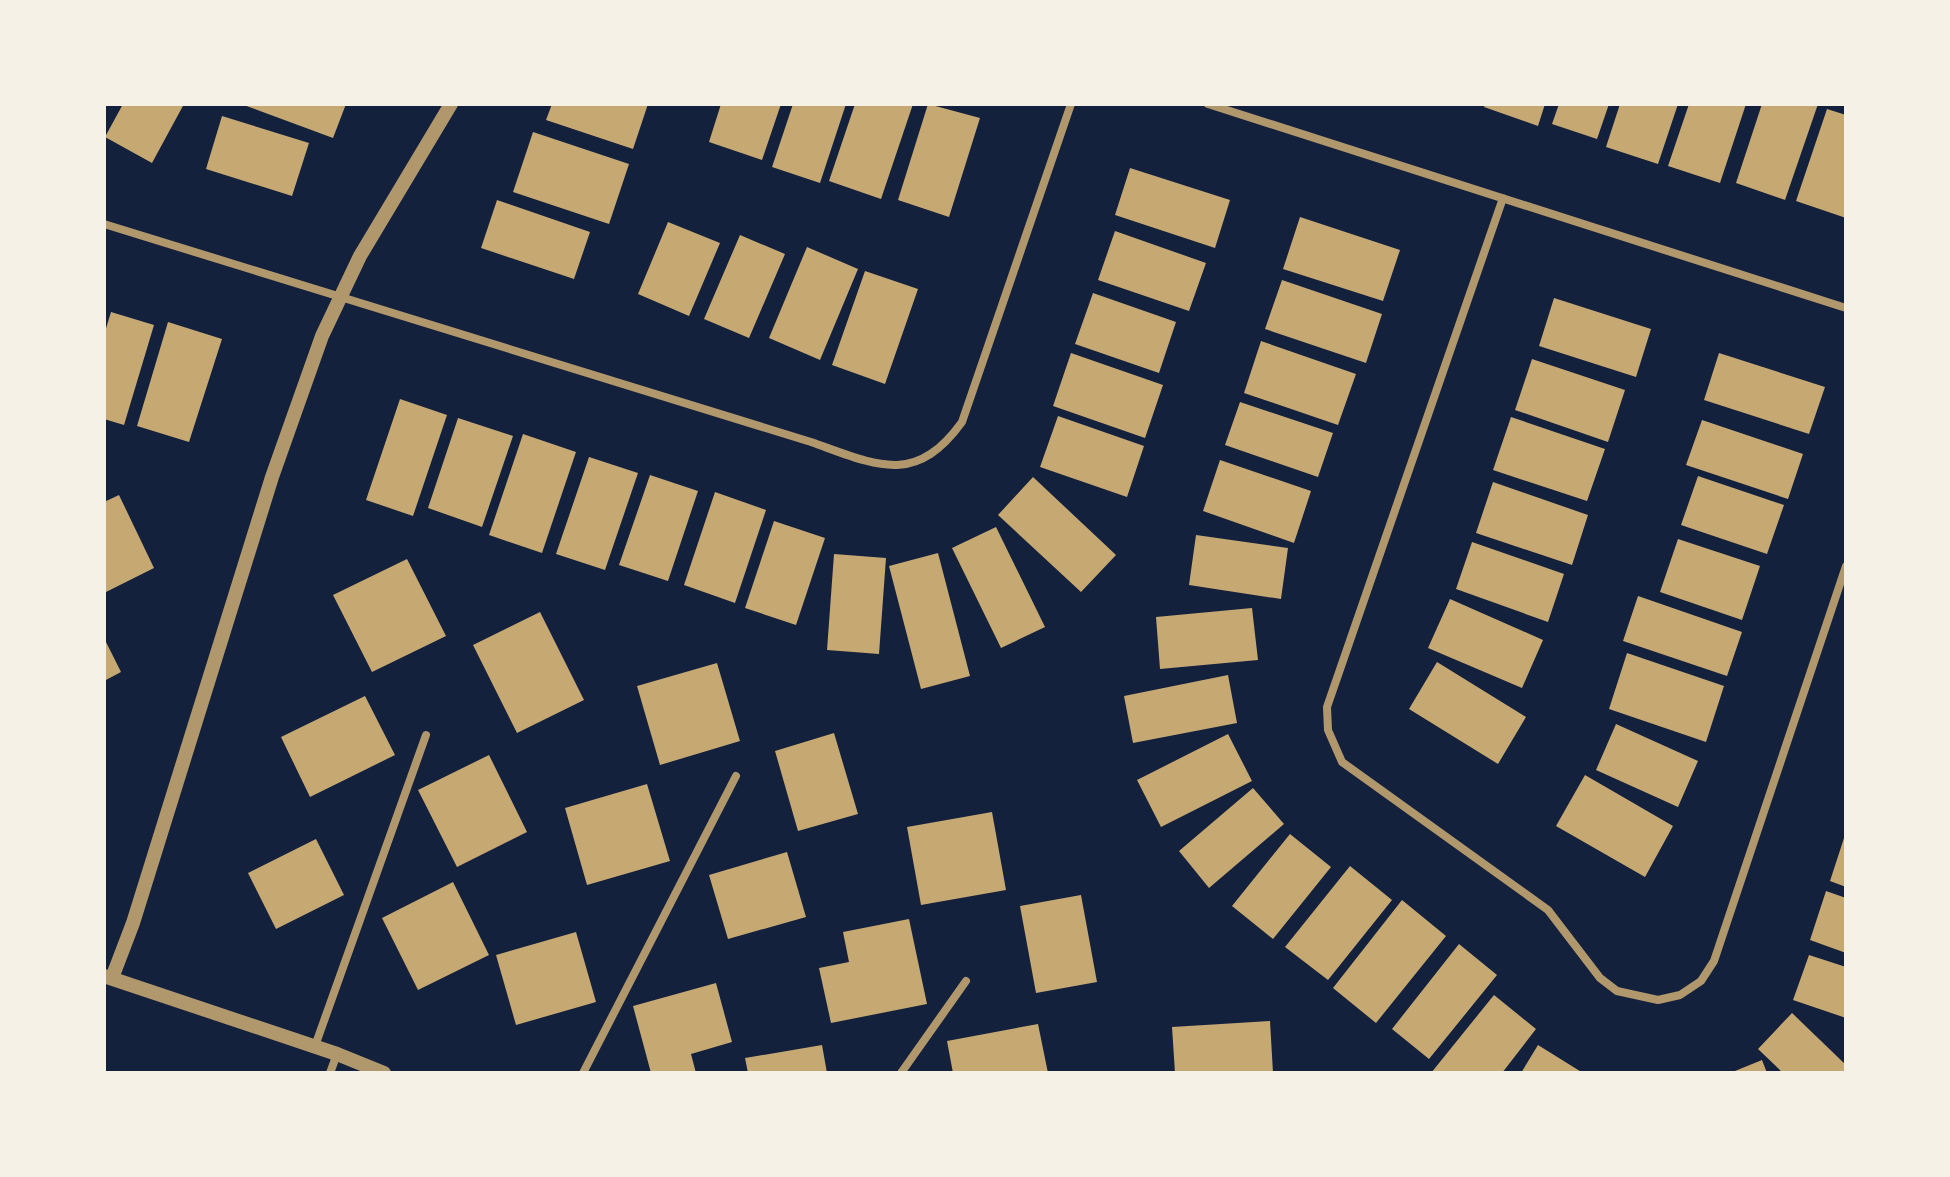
<svg xmlns="http://www.w3.org/2000/svg" width="1950" height="1177" font-family="Karla,sans-serif">
<style>
.building{fill:#c6a872}
.lines{fill:none;stroke-linecap:round;stroke-linejoin:round}
.minor{stroke:#b1986c;stroke-width:8}
.tertiary{stroke:#b1986c;stroke-width:14}
</style>
<rect width="100%" height="100%" fill="#14213d"/>
<path class="building" d="M123,104H184L152,163L105,137Z
M241,104H346L333,138Z
M552,104H648L633,149L546,120Z
M721,104H781L762,160L709,142Z
M793,104H846L820,183L772,167Z
M855,104H913L881,199L829,181Z
M928,104L980,118L949,217L898,200Z
M1485,104H1545L1538,126L1484,107Z
M1559,104H1609L1597,139L1552,124Z
M1620,104H1678L1658,164L1606,147Z
M1689,104H1746L1720,183L1668,166Z
M1762,104H1818L1785,200L1736,183Z
M1827,109L1846,115V218L1796,201Z
M222,116L309,143L292,196L206,169Z
M533,132L629,164L609,224L513,192Z
M1130,168L1230,200L1215,248L1115,215Z
M497,200L590,232L574,279L481,248Z
M1300,217L1400,250L1383,301L1283,269Z
M668,222L720,243L689,316L638,294Z
M1115,231L1206,263L1189,311L1098,280Z
M740,235L785,254L749,338L704,319Z
M807,247L858,269L820,360L769,338Z
M865,271L918,289L885,384L832,365Z
M1282,280L1382,314L1366,363L1265,329Z
M1093,293L1176,322L1159,373L1075,344Z
M1554,298L1651,329L1636,377L1539,346Z
M111,312L154,325L124,425L104,419V335Z
M168,322L222,339L189,442L137,426Z
M1261,341L1356,374L1338,425L1244,393Z
M1071,353L1163,385L1145,438L1053,406Z
M1719,353L1825,387L1809,434L1704,400Z
M1532,359L1625,390L1608,442L1515,410Z
M400,399L447,415L413,516L366,500Z
M1240,402L1333,433L1318,477L1225,445Z
M1058,416L1144,446L1127,497L1040,467Z
M1511,417L1605,449L1587,501L1493,470Z
M458,418L513,436L482,527L428,508Z
M1702,420L1803,454L1788,499L1686,465Z
M523,434L576,452L542,553L489,535Z
M589,457L638,473L605,570L556,554Z
M1220,460L1311,491L1294,543L1203,511Z
M650,475L698,491L668,581L619,565Z
M1698,476L1784,505L1767,554L1681,525Z
M1033,477L1116,555L1081,592L998,515Z
M1493,482L1588,515L1572,565L1476,533Z
M715,492L766,510L735,603L684,585Z
M119,495L154,568L104,593V502Z
M774,521L825,538L796,625L745,608Z
M996,527L1045,627L1001,648L952,548Z
M1196,535L1288,548L1281,599L1189,585Z
M1678,539L1760,566L1742,620L1660,592Z
M1472,542L1564,574L1548,622L1456,589Z
M938,553L970,676L921,689L889,566Z
M834,554L886,558L879,654L827,650Z
M407,559L446,636L372,672L333,595Z
M1638,596L1742,632L1727,676L1623,641Z
M1450,599L1543,640L1522,688L1428,648Z
M1252,608L1258,660L1160,669L1156,617Z
M540,612L584,700L517,733L473,645Z
M104,638L121,672L104,681Z
M1627,653L1724,686L1706,742L1609,709Z
M1437,662L1526,717L1498,764L1409,709Z
M717,663L740,741L660,765L637,686Z
M1228,675L1237,723L1133,743L1124,696Z
M365,696L395,755L310,797L281,737Z
M1616,724L1698,761L1678,807L1596,770Z
M834,733L858,814L798,831L775,751Z
M1228,734L1252,781L1161,827L1137,780Z
M489,755L527,832L457,867L418,790Z
M1585,775L1673,826L1645,877L1556,826Z
M647,784L670,861L587,885L565,808Z
M1253,788L1284,824L1209,888L1179,851Z
M992,812L1006,890L921,905L907,827Z
M1290,834L1331,867L1273,939L1232,906Z
M1845,835H1846V887L1830,881Z
M316,839L344,895L276,929L248,873Z
M787,852L806,917L728,939L709,875Z
M1350,866L1392,900L1328,980L1285,947Z
M453,882L489,955L418,990L382,918Z
M1826,891L1846,898V953L1810,940Z
M1081,895L1097,982L1036,993L1020,906Z
M1402,900L1446,936L1376,1023L1333,988Z
M909,919L927,1004L831,1023L819,968L849,962L843,932Z
M576,932L596,1002L516,1025L496,955Z
M1459,944L1497,975L1429,1059L1392,1029Z
M1809,955L1846,967V1018L1793,1000Z
M716,983L732,1042L691,1054L696,1073H651L633,1006Z
M1494,995L1536,1029L1502,1073H1431Z
M1792,1013L1846,1065V1073H1783L1758,1049Z
M1270,1021L1273,1073H1175L1172,1027Z
M1038,1024L1048,1073H953L947,1041Z
M822,1045L827,1073H748L745,1058Z
M1538,1045L1583,1073H1521Z
M1762,1060L1767,1073H1730Z"/>
<g class="lines">
<path class="minor" d="M1208,104L1846,308
M1503,198L1327,707L1328,730L1342,762L1548,910L1600,978L1617,991L1658,1000L1680,995L1701,981L1714,961L1846,566
M104,224L811,442C876,465 915,487 962,422L1071,104
M315,1046L426,735
M330,1073L337,1054
M583,1073L736,776
M901,1073L966,981"/>
<path class="tertiary" d="M104,976L337,1054L384,1073
M112,978L133,923L272,477L322,336L360,256L451,104"/>
</g>
<rect width="1950" height="1177" fill="none" stroke="#f6f1e7" stroke-width="212"/>
</svg>
